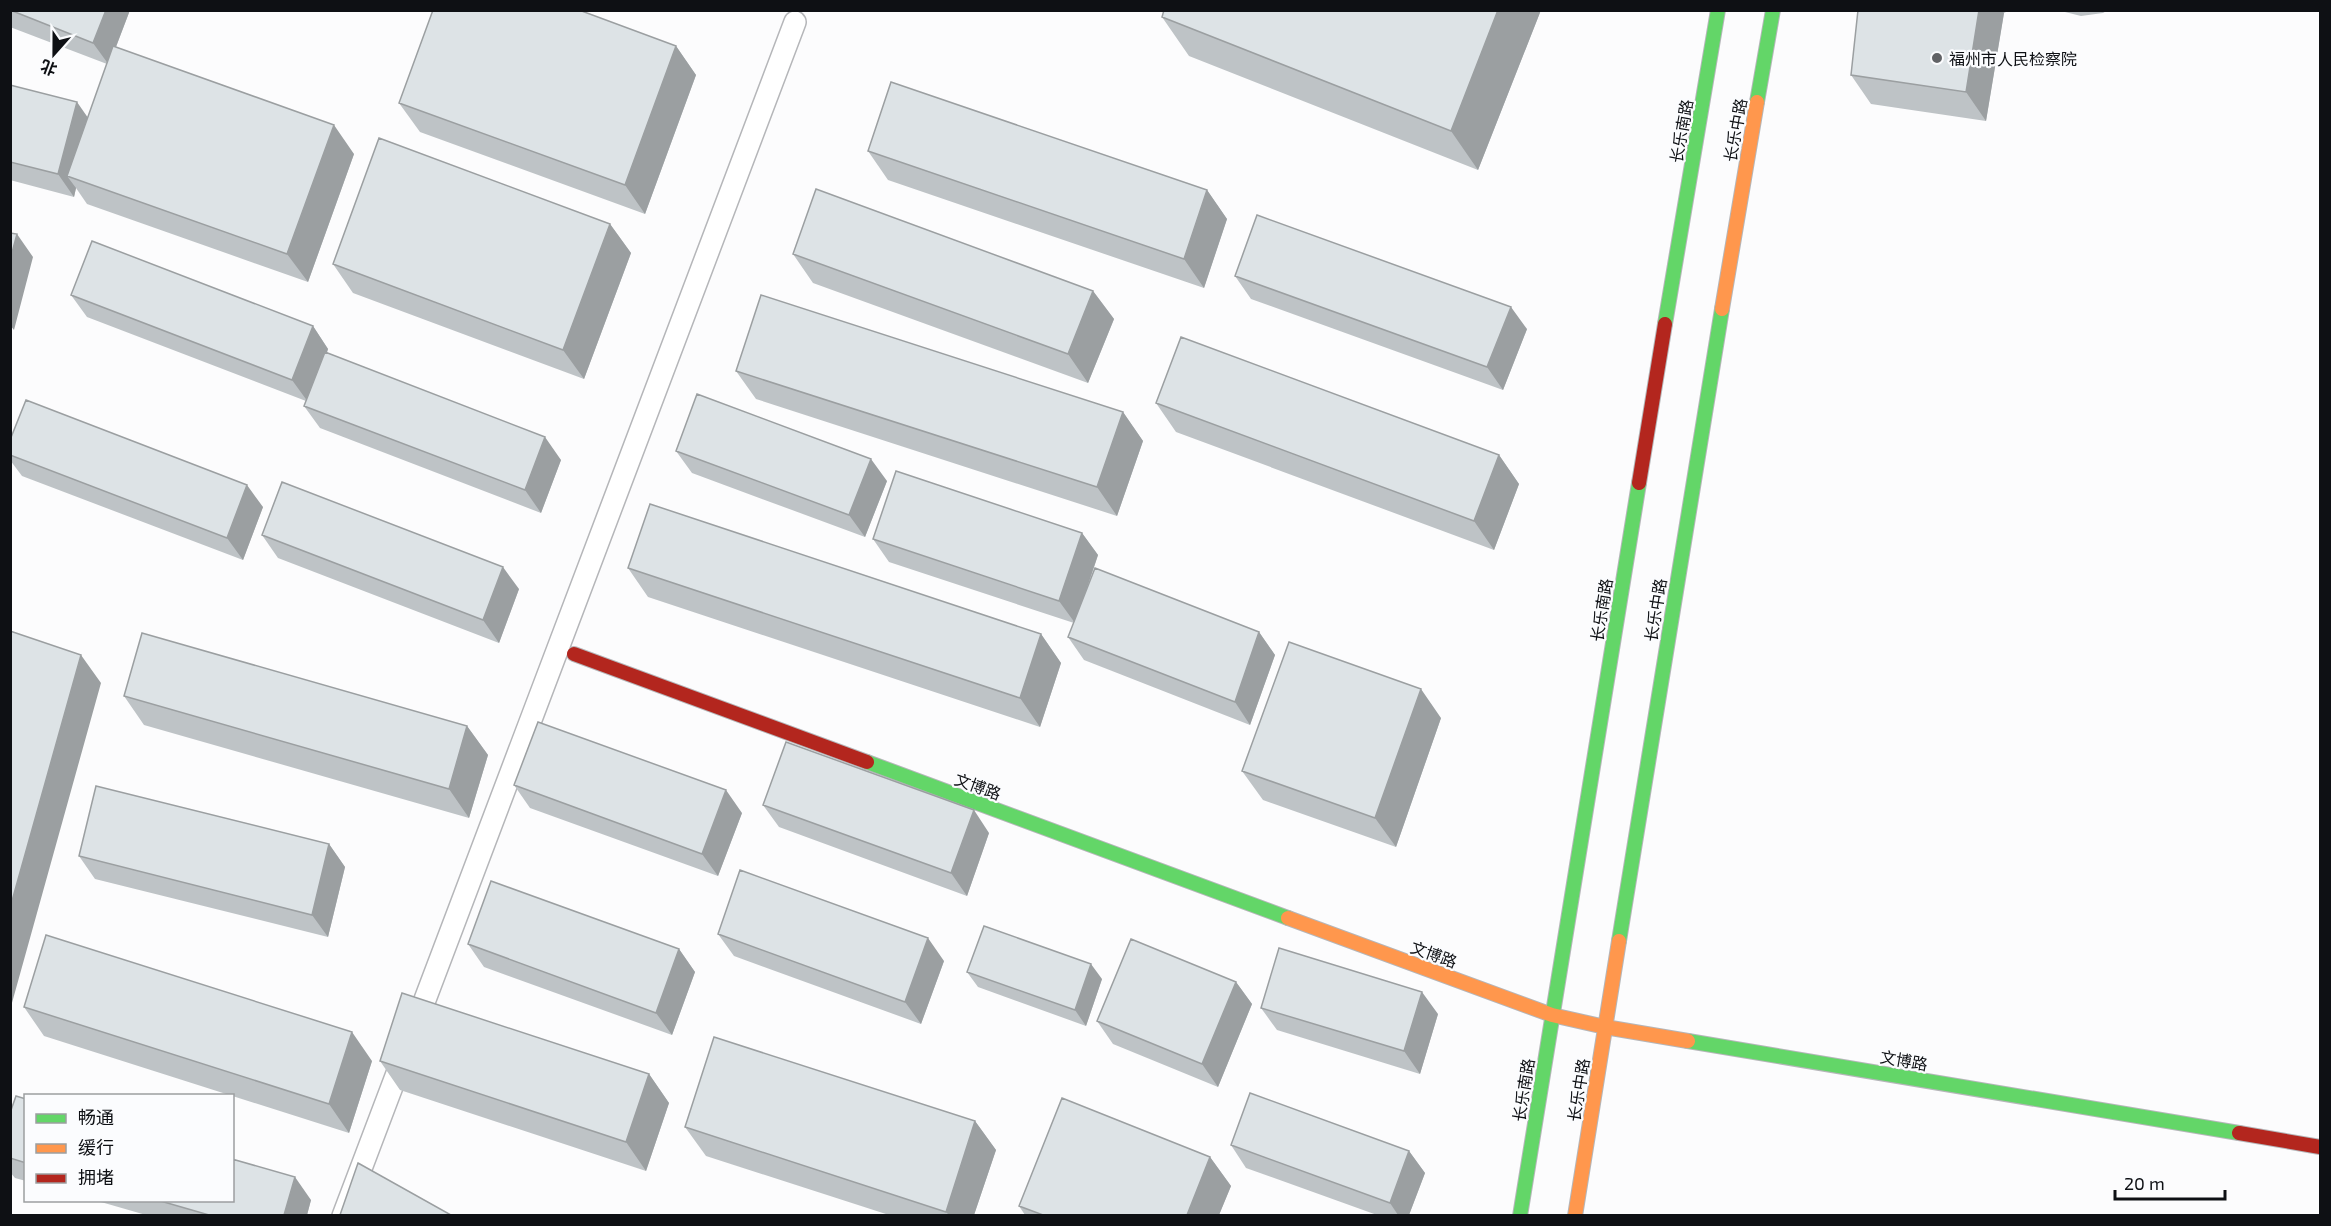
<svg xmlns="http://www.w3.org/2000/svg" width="2331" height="1226" font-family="'Exo 2','Noto Sans SC',sans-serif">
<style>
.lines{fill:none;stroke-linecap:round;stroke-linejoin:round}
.lane-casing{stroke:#b5b6b9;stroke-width:24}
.fast-casing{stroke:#b5b6b9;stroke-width:16}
.slow-casing{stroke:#b5b6b9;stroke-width:16}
.jam-casing{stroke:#b5b6b9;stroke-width:16}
.lane{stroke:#fff;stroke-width:21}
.fast{stroke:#63d668;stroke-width:14}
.slow{stroke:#ff974d;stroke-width:14}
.jam{stroke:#b3261e;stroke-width:14}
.wall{fill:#bec3c6}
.shaded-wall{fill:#9b9fa1}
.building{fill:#dde3e6;stroke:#9b9fa1;stroke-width:1.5}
.poi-dot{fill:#616366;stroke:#fbfcfe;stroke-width:2}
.labels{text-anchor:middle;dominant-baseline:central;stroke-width:4.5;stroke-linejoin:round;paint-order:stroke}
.poi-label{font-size:16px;fill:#0e1014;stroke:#fbfcfe;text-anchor:start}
.street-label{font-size:16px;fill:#0e1014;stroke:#fbfcfe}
</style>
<rect width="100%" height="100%" fill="#fcfcfd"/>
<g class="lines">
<g class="lane-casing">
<path id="lane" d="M415,1026L795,22
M343,1216L404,1055"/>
</g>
<g class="fast-casing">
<path id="fast" d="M1757,102L1773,10
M1665,324L1718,10
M867,762L1288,918
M1619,941L1722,309
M1688,1041L2239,1133
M1520,1216L1639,483"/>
</g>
<g class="slow-casing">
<path id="slow" d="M1722,309L1757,102
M1288,918L1552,1015L1605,1027L1688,1041
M1575,1216L1619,941"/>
</g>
<g class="jam-casing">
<path id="jam" d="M1639,483L1665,324
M574,654L867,762
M2239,1133L2320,1147"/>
</g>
<use href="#lane" class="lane"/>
<use href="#fast" class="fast"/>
<use href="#slow" class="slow"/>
<use href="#jam" class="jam"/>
</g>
<path class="wall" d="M10,10H130L116,47L354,154L308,282L87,204L76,188L74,197L10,180V85L88,117L107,64L10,27Z
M1541,10L1478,170L1189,56L1162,17Z
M1858,10H2010L2004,13L1986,121L1871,104L1851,75Z
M2057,10H2108L2103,13L2081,16Z
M676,46L696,75L645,214L420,132L399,103Z
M868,151L1207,190L1227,219L1204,288L888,180Z
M610,224L631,253L584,379L353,293L333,264Z
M793,254L1093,291L1114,319L1088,383L813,283Z
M1235,276L1527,329L1503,390L1251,299Z
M71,295L313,326L328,349L327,353L561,460L541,513L320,428L304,406L306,401L87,317Z
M736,371L1123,412L1143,441L1117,516L756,399Z
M1156,403L1499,455L1519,484L1494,550L1176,432Z
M10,440L263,507L243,560L22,476L10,460Z
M676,451L887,481L865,537L692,473Z
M1082,533L1098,555L1084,598L1259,632L1275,655L1250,725L1084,660L1068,637L1074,623L889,562L873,539Z
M262,535L519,589L499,643L278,558Z
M628,568L1041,634L1061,663L1040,727L648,597Z
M124,696L467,726L488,755L469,818L144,725Z
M1441,718L1396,847L1263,800L1242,771Z
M514,785L742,813L718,876L530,808Z
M763,805L989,833L967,896L779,827Z
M329,844L345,867L328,937L95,879L79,856Z
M718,934L944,961L921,1024L734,956Z
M468,944L679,949L695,972L672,1035L484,967Z
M967,972L1102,979L1086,1026L978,987Z
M1236,982L1252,1004L1218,1087L1113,1044L1097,1021Z
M24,1007L372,1061L349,1133L44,1036Z
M1261,1008L1438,1014L1420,1074L1277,1030Z
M380,1061L649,1074L669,1103L646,1171L400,1090Z
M26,1099V1181L15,1178L10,1172V1113Z
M975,1121L996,1150L974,1215H889L706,1156L685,1127Z
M1231,1145L1409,1151L1425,1173L1409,1215H1377L1246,1168Z
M1210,1157L1231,1186L1219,1215H1025L1019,1206Z
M94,1200H311L307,1215H146Z"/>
<path class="shaded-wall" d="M106,10H130L109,65L93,43Z
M1498,10H1541L1478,170L1451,131Z
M1979,10H2002L2004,13L1986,121L1966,92Z
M676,46L696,75L645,214L625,185Z
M77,102L93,125L67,176L76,188L74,197L58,174Z
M334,125L354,154L308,282L287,254Z
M1207,190L1227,219L1204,288L1184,259Z
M610,224L631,253L584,379L563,350Z
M17,234L33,257L14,330L10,325V260Z
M1093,291L1114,319L1088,383L1068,354Z
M1511,307L1527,329L1503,390L1487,367Z
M313,326L328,349L308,402L292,380Z
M1123,412L1143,441L1117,516L1097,487Z
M545,437L561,460L541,513L525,490Z
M1499,455L1519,484L1494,550L1474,521Z
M871,459L887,481L865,537L849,515Z
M247,485L263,507L243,560L227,538Z
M1082,533L1098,555L1075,623L1059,601Z
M503,567L519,589L499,643L483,620Z
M1259,632L1275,655L1250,725L1235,702Z
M1041,634L1061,663L1040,727L1020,698Z
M81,655L101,683L10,1010V908Z
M1421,689L1441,718L1396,847L1375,818Z
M467,726L488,755L469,818L449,789Z
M726,790L742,813L718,876L702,854Z
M974,810L989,833L967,896L951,873Z
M329,844L345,867L328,937L312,915Z
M928,938L944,961L921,1024L905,1002Z
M679,949L695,972L672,1035L656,1013Z
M1091,964L1102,979L1086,1026L1075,1010Z
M1236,982L1252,1004L1218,1087L1202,1064Z
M1422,992L1438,1014L1420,1074L1404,1051Z
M352,1032L372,1061L349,1133L329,1104Z
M649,1074L669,1103L646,1171L626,1142Z
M975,1121L996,1150L974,1215H949L946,1212Z
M1409,1151L1425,1173L1409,1215H1398L1390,1203Z
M1210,1157L1231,1186L1219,1215H1187Z
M295,1177L311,1200L307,1215H284Z"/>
<path class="building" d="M10,10H106L93,43Z
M433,10H579L676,46L625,185L399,103Z
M1164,10H1498L1451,131L1162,17Z
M1858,10H1979L1966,92L1851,75Z
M113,46L334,125L287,254L67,176Z
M891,82L1207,190L1184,259L868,151Z
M10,85L77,102L58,174L10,162Z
M379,138L610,224L563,350L333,264Z
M816,189L1093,291L1068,354L793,254Z
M1257,215L1511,307L1487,367L1235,276Z
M10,233L17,234L10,260Z
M92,241L313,326L292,380L71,295Z
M761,295L1123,412L1097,487L736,371Z
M1181,337L1499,455L1474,521L1156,403Z
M325,352L545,437L525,490L304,406Z
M697,394L871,459L849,515L676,451Z
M26,400L247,485L227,538L10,455V440Z
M896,471L1082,533L1059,601L873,539Z
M282,482L503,567L483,620L262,535Z
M650,504L1041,634L1020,698L628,568Z
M1095,568L1259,632L1235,702L1068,637Z
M10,631L81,655L10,908Z
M142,633L467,726L449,789L124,696Z
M1289,642L1421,689L1375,818L1242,771Z
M538,722L726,790L702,854L514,785Z
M786,742L974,810L951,873L763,805Z
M96,786L329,844L312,915L79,856Z
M740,870L928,938L905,1002L718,934Z
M491,881L679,949L656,1013L468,944Z
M984,926L1091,964L1075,1010L967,972Z
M46,935L352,1032L329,1104L24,1007Z
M1131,939L1236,982L1202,1064L1097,1021Z
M1279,948L1422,992L1404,1051L1261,1008Z
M402,993L649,1074L626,1142L380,1061Z
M714,1037L975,1121L946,1212L685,1127Z
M1250,1093L1409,1151L1390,1203L1231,1145Z
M16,1096L26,1099V1163L10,1158V1113Z
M1062,1098L1210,1157L1187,1215H1043L1019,1206Z
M232,1159L295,1177L284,1215H209L157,1200H232Z
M358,1163L451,1215H340Z"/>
<circle class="poi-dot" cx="1937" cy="58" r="6"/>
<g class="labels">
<g class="poi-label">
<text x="1949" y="58">福州市人民检察院</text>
</g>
<g class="street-label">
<text transform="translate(1735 130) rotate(-80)">长乐中路</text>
<text transform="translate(1681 131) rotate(-80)">长乐南路</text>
<text transform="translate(1601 610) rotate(-81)">长乐南路</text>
<text transform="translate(1655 610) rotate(-81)">长乐中路</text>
<text transform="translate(978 786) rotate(20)">文博路</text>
<text transform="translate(1434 954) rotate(20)">文博路</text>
<text transform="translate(1904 1060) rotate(10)">文博路</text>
<text transform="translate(1523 1090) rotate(-81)">长乐南路</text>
<text transform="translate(1578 1090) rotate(-81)">长乐中路</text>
</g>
</g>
<rect width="2331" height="1226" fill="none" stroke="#0e1014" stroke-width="24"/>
<rect x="24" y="1094" width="210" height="108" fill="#fbfcfe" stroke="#9c9ea0" stroke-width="1.5"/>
<rect x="36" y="1114" width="30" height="9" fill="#63d668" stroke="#9c9ea0" stroke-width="1.5"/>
<text x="78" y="1124" font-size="18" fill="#0e1014">畅通</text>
<rect x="36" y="1144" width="30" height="9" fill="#ff974d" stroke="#9c9ea0" stroke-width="1.5"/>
<text x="78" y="1154" font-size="18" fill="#0e1014">缓行</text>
<rect x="36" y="1174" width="30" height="9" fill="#b3261e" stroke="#9c9ea0" stroke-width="1.5"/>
<text x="78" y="1184" font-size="18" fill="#0e1014">拥堵</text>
<g transform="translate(54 54) rotate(201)" stroke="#fbfcfe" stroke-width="4.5" paint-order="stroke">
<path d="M0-4.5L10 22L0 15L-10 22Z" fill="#0e1014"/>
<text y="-9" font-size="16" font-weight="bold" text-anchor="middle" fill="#0e1014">北</text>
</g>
<path d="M2115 1190v9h110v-9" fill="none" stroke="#0e1014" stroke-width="3"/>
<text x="2124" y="1190" font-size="18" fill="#0e1014" stroke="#fbfcfe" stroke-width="4.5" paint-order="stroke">20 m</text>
</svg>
